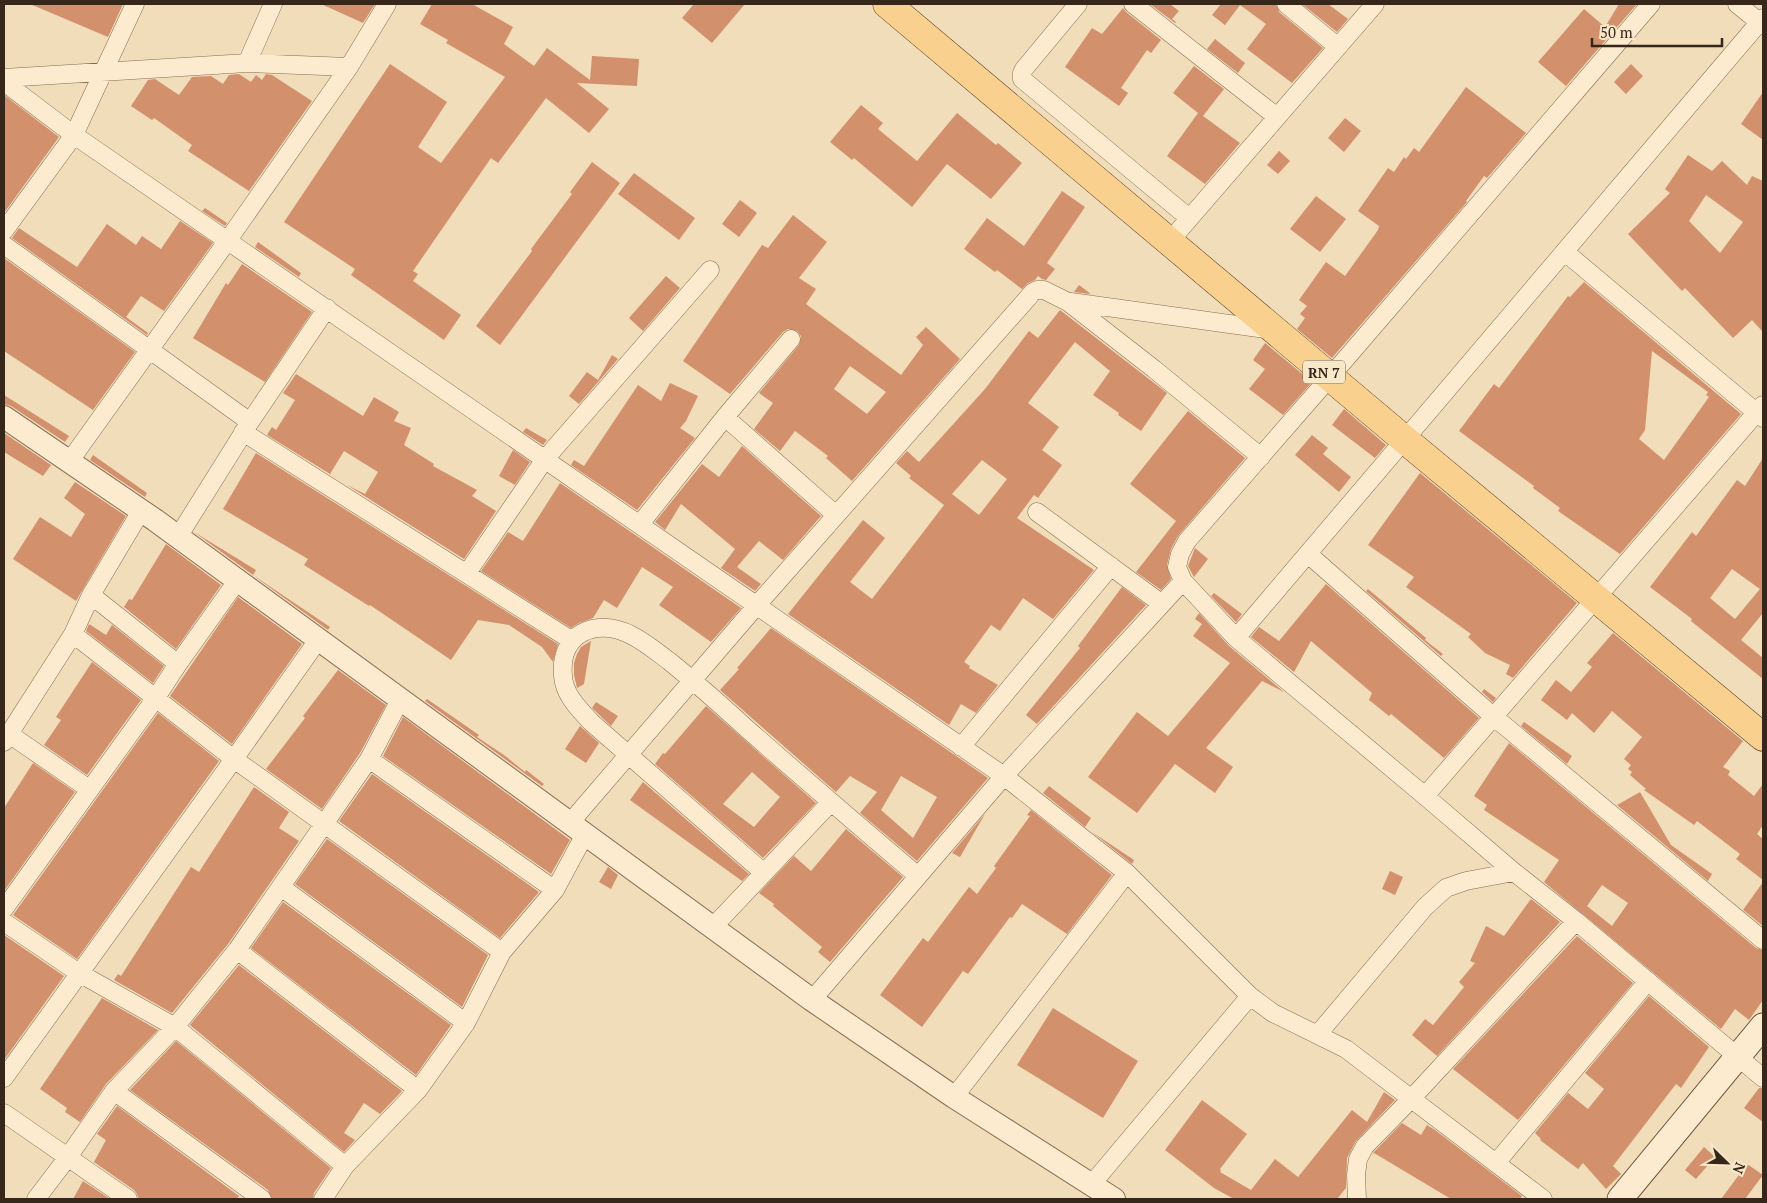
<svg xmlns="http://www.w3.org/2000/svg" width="1767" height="1203" font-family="'PT Serif',serif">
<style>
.building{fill:#d3906d;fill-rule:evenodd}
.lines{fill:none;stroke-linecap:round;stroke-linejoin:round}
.minor-casing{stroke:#896c53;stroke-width:19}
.tertiary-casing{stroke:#896c53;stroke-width:24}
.secondary-casing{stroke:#6a4d37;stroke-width:27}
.primary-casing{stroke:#563b28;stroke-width:29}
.minor{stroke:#fcebce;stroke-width:18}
.tertiary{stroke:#fcebce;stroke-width:22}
.secondary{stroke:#fcebce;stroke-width:25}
.primary{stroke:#f9d08d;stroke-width:28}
.labels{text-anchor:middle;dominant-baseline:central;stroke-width:4.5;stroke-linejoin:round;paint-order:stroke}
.shield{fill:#f8e8ca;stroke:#71604f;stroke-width:1}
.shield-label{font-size:14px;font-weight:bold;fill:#37261a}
</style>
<rect width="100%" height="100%" fill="#f1ddba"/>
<path class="building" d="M30,4H123L108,37Z
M321,4H375L363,23Z
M432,4H472L513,27L504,44L534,66L547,48L590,80L592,56L639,59L637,86L577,83L609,109L589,133L546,98L498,163L491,158L413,271L418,274L413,281L461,315L444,340L351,275L355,269L284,222L390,64L447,102L418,147L441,163L505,77L446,43L448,40L420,24Z
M694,4H745L712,43L682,18Z
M1150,4H1170L1179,11L1172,19L1176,22L1175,23Z
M1221,4H1276L1279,12L1323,48L1292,83L1247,49L1266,24L1240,5L1225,25L1212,15Z
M1302,4H1328L1348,19L1337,32Z
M1619,4H1637L1566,86L1538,62L1584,9L1605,27Z
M1123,8L1126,12L1161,40L1151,53L1147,50L1121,88L1128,93L1119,106L1065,67L1092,28L1102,34Z
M1215,39L1245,63L1238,73L1207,49Z
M1631,64L1643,76L1626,94L1614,82Z
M1194,66L1224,89L1203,116L1240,143L1205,184L1167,156L1198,113L1173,93Z
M239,74L251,82L256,75L262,80L266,74L272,75L312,101L249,191L188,151L192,145L154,118L152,120L131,106L148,80L155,79L179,95L192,77L211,76L223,84L229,75Z
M1466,87L1526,133L1487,178L1484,176L1466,201L1467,202L1332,358L1297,329L1305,318L1300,314L1307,306L1299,300L1326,262L1345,276L1378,230L1379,226L1358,211L1388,168L1394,172L1404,157L1406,159L1414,148L1419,152Z
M1763,92V140L1741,124Z
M4,95L59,137L4,213Z
M861,105L883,123L878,129L917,161L957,113L996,145L998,143L1022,163L991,199L947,164L912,207L854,158L852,160L830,142Z
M1345,118L1361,131L1344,152L1328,138Z
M1279,151L1290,161L1278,174L1267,165Z
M1688,155L1712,171L1722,161L1747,185L1752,176L1763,181V332L1752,320L1733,338L1685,288L1682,291L1628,234L1670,193L1665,189ZM1706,195L1743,222L1720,253L1689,221Z
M592,162L620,183L500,345L476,326L532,251L531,249L572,194L570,192Z
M634,173L695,218L679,240L618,194Z
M1062,191L1085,207L1047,263L1055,269L1046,280L1042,279L1038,276L1035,280L1028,283L1022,289L997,270L995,272L964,249L987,218L1024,246Z
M1316,196L1346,219L1320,252L1290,229Z
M740,200L757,213L739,237L722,224Z
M205,208L227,223L225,226L202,211Z
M793,215L827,242L799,278L816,289L806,304L901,375L923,345L916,337L926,327L960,359L852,481L826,458L828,456L795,431L780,451L754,429L773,403L759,393L799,345L801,336L797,331L788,329L783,332L730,394L683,361L762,245L768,248ZM850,366L886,392L867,414L834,389Z
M180,221L213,243L164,311L141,296L126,317L148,333L147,335L12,238L19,228L77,267L107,224L136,245L142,236L161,249Z
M258,242L301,273L299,277L255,247Z
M4,258L135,352L93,410L4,351Z
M242,264L312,312L265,382L193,338L226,283L228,285Z
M666,276L680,288L643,331L629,318Z
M1584,282L1741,414L1620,554L1558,511L1560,508L1533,488L1534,486L1459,431L1494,384L1499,388L1568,296L1570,297ZM1652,351L1708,392L1706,395L1709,397L1664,460L1639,439L1645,430Z
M1079,285L1091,294L1074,292Z
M1060,310L1167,393L1141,431L1118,415L1119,413L1093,395L1110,371L1075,342L1028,403L1059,427L1042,450L1062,465L1038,498L1034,495L1017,518L1094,570L1053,619L1023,598L1000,631L991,625L964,662L970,666L969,668L998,685L976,713L961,704L949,725L788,614L863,520L885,538L850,582L872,599L944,505L909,478L911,476L896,463L907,451L919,462L985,389L1029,331L1038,338ZM982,460L1007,479L979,515L952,494Z
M1265,343L1312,382L1283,415L1249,389L1265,369L1253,360Z
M612,355L618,359L579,404L569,396L587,372L598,380Z
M296,374L363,416L374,397L399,412L394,421L411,428L404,445L434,464L433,466L477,490L472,496L496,511L464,559L347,485L365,494L378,472L344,451L330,474L267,435L272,427L276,430L295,400L283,393Z
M670,383L698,396L686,421L680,428L695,438L637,510L571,465L574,460L584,466L638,385L661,401Z
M4,395L69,436L65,442L11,406L4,404Z
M1344,409L1386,445L1375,458L1332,425Z
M1188,411L1245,458L1178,536L1171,549L1167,565L1171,579L1161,590L1136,572L1176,521L1130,484Z
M526,428L547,440L543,445L523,432Z
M4,433L51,465L43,476L4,452Z
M1312,435L1328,448L1323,454L1351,477L1339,492L1295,455Z
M742,446L821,516L783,560L759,541L737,567L761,584L755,591L721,568L735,549L681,504L665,530L655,522L702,464L719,477Z
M513,450L530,462L515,485L499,476Z
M256,453L558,644L553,662L542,647L509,625L478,620L451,660L370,605L369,606L304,565L308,559L223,509Z
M93,455L147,493L145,497L90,460Z
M1763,458V613L1741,640L1763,658V679L1691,621L1692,619L1650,587L1692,532L1696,536L1737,480L1745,486ZM1732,569L1760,589L1735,619L1710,598Z
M1420,473L1577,603L1513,678L1506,674L1510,665L1485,653L1468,637L1471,634L1406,587L1414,577L1368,545Z
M75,482L126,516L76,601L13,559L40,517L71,537L85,514L64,498Z
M560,483L741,608L711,642L659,605L673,587L642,567L617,608L604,600L593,618L579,623L571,628L481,571L508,532L523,541Z
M194,532L256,570L253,575L330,627L328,630Z
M166,544L221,585L176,649L124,607L129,599L132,600Z
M1195,548L1208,559L1194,577L1188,566Z
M1326,584L1479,718L1444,758L1391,714L1389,716L1369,700L1372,693L1311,641L1294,672L1251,637L1259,627L1279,641Z
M1122,587L1146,605L1037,724L1026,715L1080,648L1078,646Z
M1368,589L1426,638L1425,640L1443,654L1441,656L1366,591Z
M1214,593L1242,614L1236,622L1211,596Z
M238,597L302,644L232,744L170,696Z
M1199,613L1229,646L1284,692L1262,681L1206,748L1233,767L1215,793L1175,764L1137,813L1088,777L1137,712L1168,736L1230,663L1193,636L1202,624L1195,619Z
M89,624L106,635L112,625L164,666L153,683L86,631Z
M771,628L988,778L917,861L860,813L877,792L850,776L836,792L720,690L739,669L737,668ZM901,776L937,797L913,838L881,810Z
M1613,633L1743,741L1723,767L1730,771L1728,775L1754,796L1763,784V825L1757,834L1763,839V880L1736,859L1740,854L1697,821L1694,825L1644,790L1646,789L1630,775L1632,772L1628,769L1631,765L1624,759L1642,737L1612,711L1594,733L1572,713L1567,720L1541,700L1556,680L1571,692L1592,667L1587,663Z
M591,641L584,684L577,688L574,675V663L577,654L581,647Z
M92,662L141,700L87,775L44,745L61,720L56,717Z
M338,670L386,705L360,753L322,809L266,769L305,718L303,716Z
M1484,689L1496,698L1493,702L1482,692Z
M427,699L479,735L477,737L504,755L525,772L526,770L544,784L542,786L425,701Z
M596,702L618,716L611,726L592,708Z
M706,706L816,803L763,858L655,764L663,753L665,754ZM752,772L780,797L754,827L723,804Z
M158,713L219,761L77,959L13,915Z
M403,717L570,840L551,874L383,756Z
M1524,722L1572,756L1567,764L1521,726Z
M580,726L599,743L586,763L565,749Z
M1509,743L1756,948L1763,950V1000L1749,1020L1735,1009L1721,1029L1544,882L1559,860L1484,810L1487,805L1474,796ZM1602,885L1628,903L1612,926L1587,906Z
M33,763L75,792L4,891V808Z
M372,774L539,892L500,938L339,821Z
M643,782L749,874L742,881L630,800Z
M1049,786L1091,818L1085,827L1043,793Z
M254,787L289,812L279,828L299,841L228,944L172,1013L114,980L118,974L121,976L191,867L199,872Z
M1640,792L1671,845L1712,874L1708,881L1617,805Z
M1031,810L1112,875L1067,934L1022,904L1012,918L1010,917L968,974L963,971L922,1027L880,995L923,938L928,942L969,887L977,894L996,868L994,866L1030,816L1027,815Z
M985,814L960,857L952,853Z
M846,829L903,877L830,962L818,952L822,947L773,906L774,904L759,893L794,856L811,871Z
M1092,832L1134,860L1132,864Z
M327,839L488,955L462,1007L295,884Z
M608,867L618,875L611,889L599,882Z
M1390,871L1403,877L1395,895L1382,889Z
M1763,882V926L1742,909L1743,910Z
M1531,899L1560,922L1437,1056L1412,1035L1425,1019L1433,1025L1464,987L1459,982L1475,963L1470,961L1486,926L1504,936Z
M283,902L451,1025L416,1075L251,948Z
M4,935L64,976L4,1060Z
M1577,936L1633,983L1518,1120L1453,1069Z
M239,965L402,1091L380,1114L364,1103L344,1133L355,1140L344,1152L190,1025Z
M1649,996L1709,1047L1681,1088L1676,1084L1613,1166L1621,1174L1606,1189L1583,1163L1578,1169L1540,1140L1541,1139L1535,1133L1568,1093L1588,1109L1604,1089L1585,1073Z
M102,998L158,1030L106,1084L80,1122L65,1112L67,1108L40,1089Z
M1053,1008L1138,1061L1103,1118L1017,1065Z
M176,1041L331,1168L314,1193L313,1199H272L268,1190L130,1090Z
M1759,1088H1763V1122L1744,1108Z
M1384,1092L1395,1100L1356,1141L1347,1158L1346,1188L1337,1199H1234L1214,1188L1165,1150L1202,1100L1247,1134L1220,1169L1221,1171L1220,1172L1251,1190L1275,1159L1298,1177L1352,1110L1367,1122Z
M117,1106L239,1196L237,1199H139L137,1194L134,1190L94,1162L106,1140L97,1134Z
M1402,1123L1421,1135L1427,1125L1435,1130L1522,1196L1520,1199H1451L1374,1153L1372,1155L1374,1152Z
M1704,1147L1715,1157L1696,1179L1685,1170Z
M1747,1164L1763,1175L1745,1199H1721Z
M83,1181L110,1199H73Z"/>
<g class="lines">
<g class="minor-casing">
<path id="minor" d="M1078,4L1024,69L1022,73V79L1189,218
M1133,4L1277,117
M1286,4L1338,47
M1651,4L1330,377L1187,541L1180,554L1177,567L1183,581L1236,638L1425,796L1514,872L1576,921L1763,1078
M1737,4L1763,25
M247,63L273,4
M4,78L247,63L349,67
M4,82L74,135L1004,776L1127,873L1250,996L1273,1013L1346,1049L1543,1199
M4,231L74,135L135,4
M1169,242L1375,4
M4,245L250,422
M1565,252L1763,418
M1071,302L1273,330
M725,417L791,339
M243,432L571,640
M69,462L228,240L349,67L387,4
M1037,512L1162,604
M640,524L725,417L836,515
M178,537L250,422L327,308
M1308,554L1494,717L1763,940
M467,573L545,459L710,270
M91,595L178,664
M73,634L234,759L502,952
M1236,638L1763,18
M9,734L89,789
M4,742L73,634L91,595L141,511
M961,747L1111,566
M369,759L555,890
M1425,796L1763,405
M569,824L757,605L1033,292L1037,290H1044L1068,302L1154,369L1261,457
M764,873L592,723C580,710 564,695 563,676C559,633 596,617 631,635C645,642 657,652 669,661C695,682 721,705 746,728C803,778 860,827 918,876
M281,887L466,1023
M4,909L155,699L178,664L237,581
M4,922L79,973L175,1027L345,1166
M712,928L831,802
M237,950L418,1090
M812,1000L1004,776L1183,581
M1318,1034L1425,907L1446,888L1466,881L1514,872
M4,1078L234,759L318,640
M114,1091L262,1199
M954,1097L1127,873
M4,1113L128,1199
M1496,1163L1648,981
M1091,1185L1250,996
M36,1199L68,1157L114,1091L175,1027L237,950L369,759L400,700
M323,1199L345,1166L418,1090L466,1023L502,952L555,890L584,836
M1357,1199L1356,1175L1358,1159L1365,1146L1411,1099L1576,921"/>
</g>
<g class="tertiary-casing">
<path id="tertiary" d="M4,417L155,520L812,1000L954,1097L1114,1199"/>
</g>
<g class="secondary-casing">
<path id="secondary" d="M1620,1199L1763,1026"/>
</g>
<g class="primary-casing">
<path id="primary" d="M887,4L1405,440L1763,737"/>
</g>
<use href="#minor" class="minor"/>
<use href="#tertiary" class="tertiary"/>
<use href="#secondary" class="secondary"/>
<use href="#primary" class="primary"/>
</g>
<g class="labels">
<rect class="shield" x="1303" y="360.5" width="42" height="23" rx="4"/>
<g class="shield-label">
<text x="1324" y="372">RN 7</text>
</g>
</g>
<rect width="1767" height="1203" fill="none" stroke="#37261a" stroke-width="10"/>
<g transform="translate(1727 1163) rotate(113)" stroke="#f8e8ca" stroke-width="4" paint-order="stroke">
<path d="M0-4L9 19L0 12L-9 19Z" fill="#37261a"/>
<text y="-8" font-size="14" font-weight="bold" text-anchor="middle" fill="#37261a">N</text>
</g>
<path d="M1592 38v8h130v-8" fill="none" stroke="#37261a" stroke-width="2.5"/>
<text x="1600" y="38" font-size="15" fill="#37261a" stroke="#f8e8ca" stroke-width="4" paint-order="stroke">50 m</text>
</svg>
